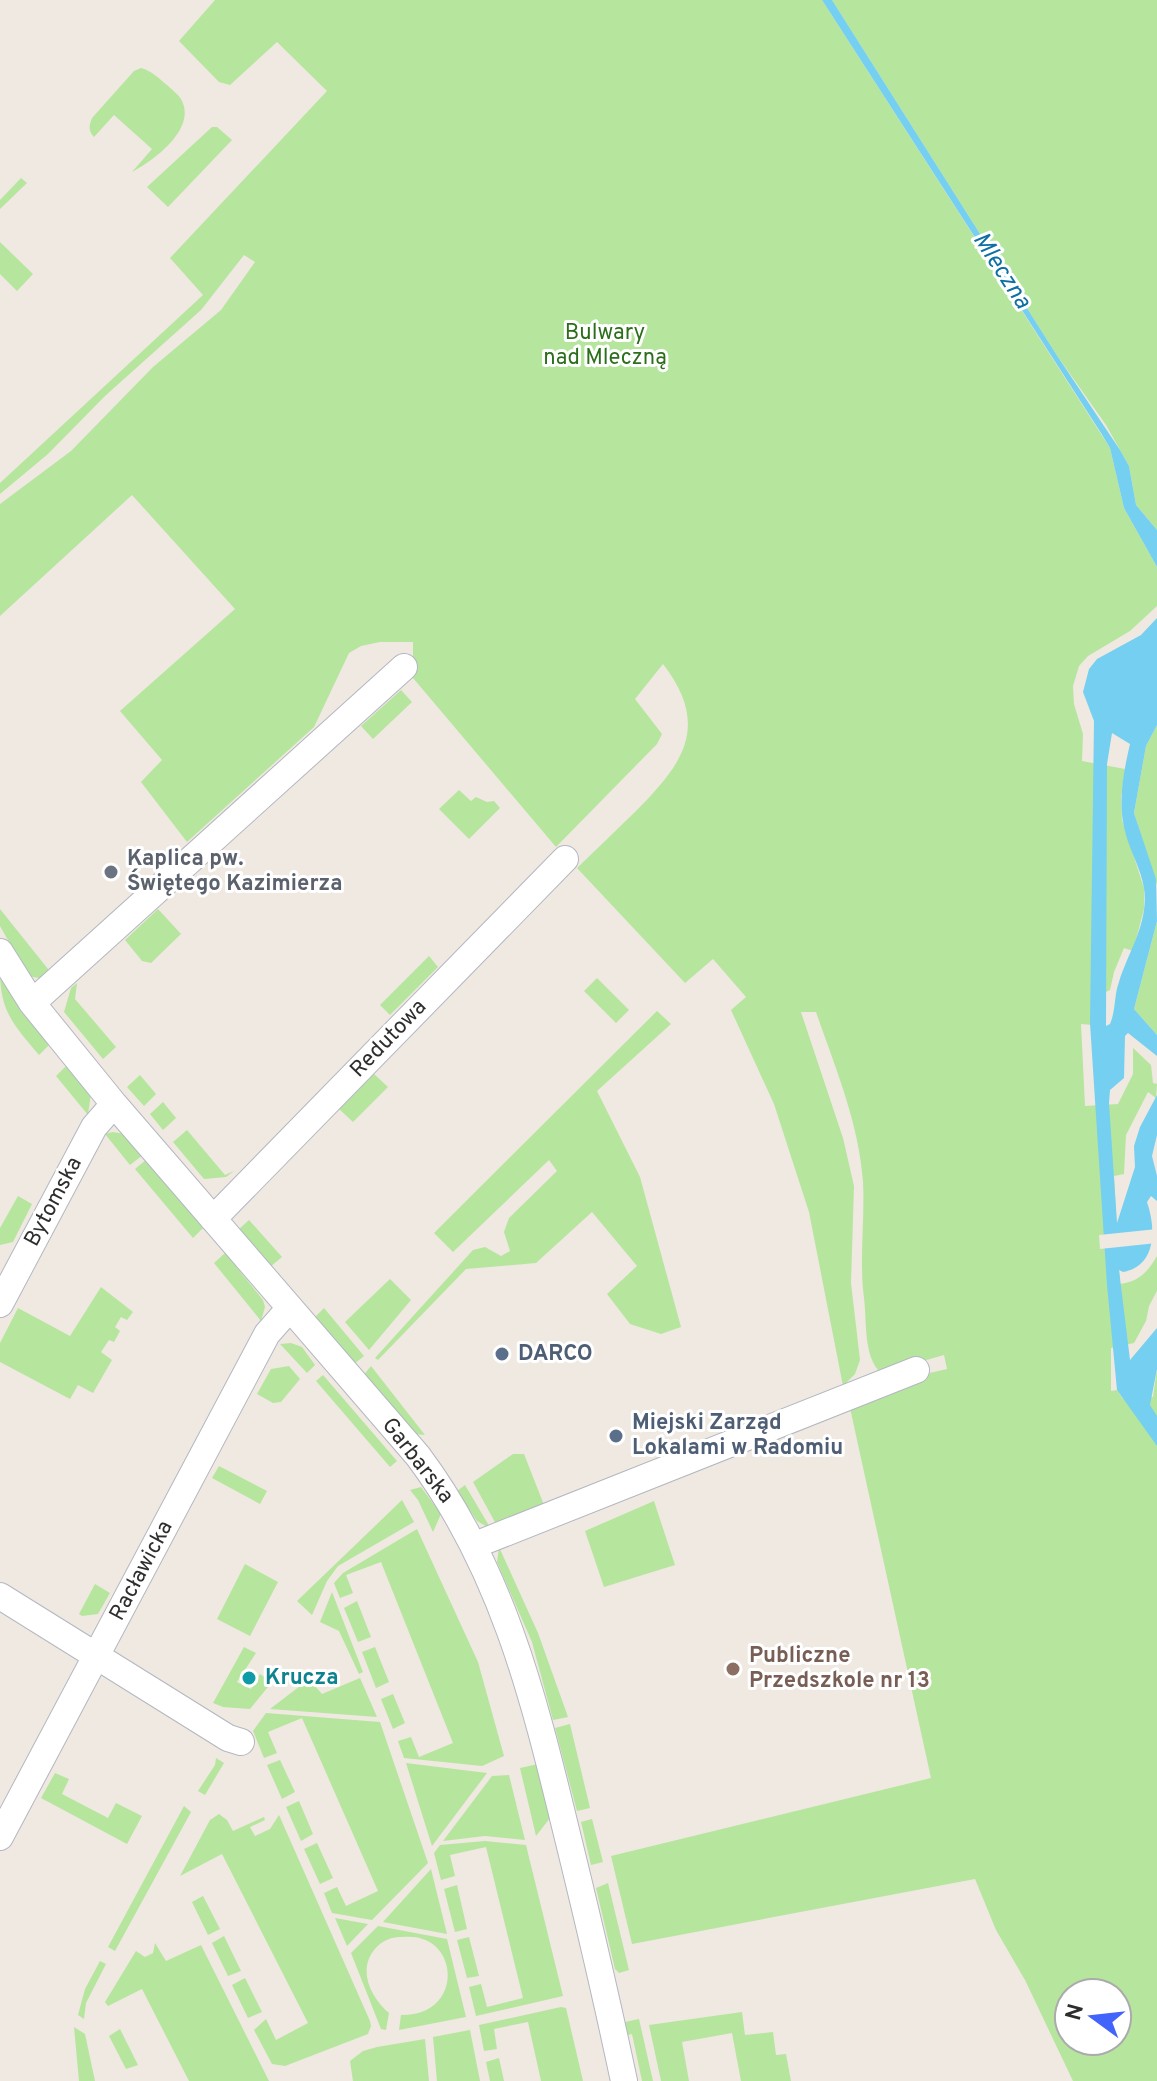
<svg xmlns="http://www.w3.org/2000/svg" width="1157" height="2081" font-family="Overpass,sans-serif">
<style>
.green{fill:#b6e59e;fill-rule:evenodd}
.water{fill:#75cff0;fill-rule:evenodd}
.pier{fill:#efe9e1}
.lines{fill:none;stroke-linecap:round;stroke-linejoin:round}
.minor-casing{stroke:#b4b7c1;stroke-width:28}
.minor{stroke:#fff;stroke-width:26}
.worship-dot{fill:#6b7280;stroke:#fff;stroke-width:3}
.service-dot{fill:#5c6f8a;stroke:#fff;stroke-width:3}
.education-dot{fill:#8d6e63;stroke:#fff;stroke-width:3}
.culture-dot{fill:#0f9aa8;stroke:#fff;stroke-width:3}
.labels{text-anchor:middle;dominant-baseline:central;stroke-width:6;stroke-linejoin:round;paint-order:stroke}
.park-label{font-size:22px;fill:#2c6e1b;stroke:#fff}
.worship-label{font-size:22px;font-weight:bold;fill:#5b616d;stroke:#fff;text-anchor:start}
.street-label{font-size:22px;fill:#2e2e2e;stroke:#fff}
.service-label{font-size:22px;font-weight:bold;fill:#4e5e75;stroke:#fff;text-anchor:start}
.education-label{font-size:22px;font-weight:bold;fill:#785e54;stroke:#fff;text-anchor:start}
.culture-label{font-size:22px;font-weight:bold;fill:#0d838f;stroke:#fff;text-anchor:start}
.water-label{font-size:24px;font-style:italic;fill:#0d6fa3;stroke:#fff}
</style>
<rect width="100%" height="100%" fill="#efe9e1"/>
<path class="green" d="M215,0H822L1110,448L1124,508L1157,567V606L1130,631L1088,656L1079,666L1073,686L1074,704L1083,734L1082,761L1125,769L1121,797L1122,820L1144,888V909L1133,951L1124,948L1114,972L1110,990L1106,992L1105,1026L1081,1024L1085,1106L1118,1104L1133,1074V1048L1151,1065L1153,1083L1157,1084L1156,1098L1148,1092L1126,1135L1124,1174L1114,1176L1120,1284C1138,1282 1148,1272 1157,1256V1291L1149,1306L1146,1321L1134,1343L1111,1348V1391L1117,1390L1123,1399L1153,1397L1157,1369V2081H1073L1025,1980L996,1930L975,1879L632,1944L611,1856L931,1778L850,1408L912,1377L947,1369L944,1355L881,1373C863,1357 867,1321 864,1298C859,1260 865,1220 863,1182C859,1123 835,1067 816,1012H801L843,1138L854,1186L851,1283L860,1360L855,1374L843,1386L809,1212L774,1104L731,1010L746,997L713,959L685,983L577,868C597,849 616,830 635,812C683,764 711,726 663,664L635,699L662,734L657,744L556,847L413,678V642H380L361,646L349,653L314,727L187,842L141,782L162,760L120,711L235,609L132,495L0,616V504L71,451L153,367L221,310L255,262L244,255L201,310L105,396L48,454L0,494V483L203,295L170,258L327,91L277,42L230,85L219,82L179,41ZM1069,1993H1117V2041H1069Z
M832,0H1157V530L1136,505L1129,466L1106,425L1056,354Z
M141,68C152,71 158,78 167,85C171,89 178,94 181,99C198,129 153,161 132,172L152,149L114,115L94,137C88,130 89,126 92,118L134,71Z
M212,127H217L232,140L168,207L147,187Z
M21,178L27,183L0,209V200Z
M0,242L33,274L17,291L0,274Z
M401,690L412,702L373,739L361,726Z
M1157,725V885L1134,813L1146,746Z
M459,790L471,801L476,797L487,802L494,801L500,808L469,839L439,809Z
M0,909L52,974L44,979L28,976L0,926Z
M158,909L181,934L151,963L142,961L125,940Z
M1157,921V1035L1134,1009Z
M429,956L438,967L390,1015L380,1005Z
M0,971L51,1043L39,1055C14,1025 0,1012 0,971Z
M597,978L629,1010L616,1023L584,991Z
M77,983L75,999L116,1047L103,1059L64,1012L71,988Z
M657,1011L671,1024L597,1091L640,1177L681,1327L661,1334L630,1324L607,1294L637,1266L592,1212L536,1263L466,1269L378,1360L375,1358L473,1250L485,1247L501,1256L510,1251L504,1232L509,1218L557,1171L549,1160L453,1252L434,1233Z
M68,1064L91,1093L88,1115L56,1076Z
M374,1074L388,1087L353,1122L339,1109Z
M140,1075L156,1094L144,1106L127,1087Z
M163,1102L176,1118L163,1130L150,1114Z
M187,1130L225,1175L234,1171L226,1177L204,1179L173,1142Z
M113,1132L124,1134L143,1155L130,1165L105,1134Z
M147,1159L204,1227L193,1238L135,1169Z
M18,1196L32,1204L13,1242L0,1245V1228Z
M249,1220L282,1257L270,1267L238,1230Z
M225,1253L263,1300L265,1307L261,1321L214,1263Z
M390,1279L411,1300L369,1350L345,1322Z
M101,1287L133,1312L127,1320L121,1317L115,1327L120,1331L114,1342L109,1340L101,1352L112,1360L93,1393L78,1385L70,1399L0,1362V1343L18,1308L70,1336Z
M324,1308L364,1356L354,1364L315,1317Z
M291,1343L302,1347L315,1365L307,1373L280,1344Z
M289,1366L300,1379L281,1402L273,1403L257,1394L271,1369Z
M371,1366L425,1435L414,1434L362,1377Z
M323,1375L397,1461L390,1467L316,1381Z
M513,1454H524L544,1505L496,1524L473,1482Z
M219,1466L267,1491L260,1504L212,1478Z
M465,1485L491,1529L477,1521L457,1491Z
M421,1487L441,1514L433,1532L418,1500L410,1490Z
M402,1500L414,1522L338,1566L327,1581L312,1615L297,1601Z
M654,1501L675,1565L604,1587L585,1531Z
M417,1529L478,1662L504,1756L482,1766L404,1758L398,1741L411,1737L419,1757L453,1743L381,1562L346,1575L353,1593L340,1598L334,1583L343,1573Z
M499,1547L538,1633L568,1717L553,1720L532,1642L497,1562Z
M245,1564L278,1582L250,1636L217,1619Z
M95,1584L110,1593L98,1614L82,1616L79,1614Z
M332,1592L363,1672L359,1674L339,1631L320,1622Z
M357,1601L371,1637L358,1642L344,1608Z
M244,1647L256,1653L237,1682L251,1689L260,1674L272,1682L250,1709L223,1707L213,1703Z
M375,1647L389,1682L376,1688L362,1652Z
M360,1678L377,1717L270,1709L300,1686H315L322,1694Z
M393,1694L405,1723L393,1729L381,1699Z
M266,1713L380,1722L428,1863L372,1920L332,1913L324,1893L337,1887L346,1906L378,1891L302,1718L268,1732L277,1753L264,1758L253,1731Z
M570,1724L590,1808L577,1811L555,1728Z
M216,1758L224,1763L205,1795L198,1791L215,1765Z
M280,1760L295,1792L282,1799L267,1765Z
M406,1763L487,1773L432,1846Z
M538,1764L550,1818L536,1836L520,1768Z
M55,1773L69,1779L62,1794L108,1818L116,1803L142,1816L127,1844L41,1798Z
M509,1775L525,1840L485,1836L443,1841L492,1776Z
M299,1801L313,1834L301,1841L286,1807Z
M184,1806L191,1812L115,1951L108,1947Z
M219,1814L227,1820L233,1831L264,1817L265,1820L250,1827L255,1836L270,1829L279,1815L370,2021L371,2026L368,2034L285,2066L272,2064L254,2030L266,2019L276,2040L308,2023L222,1854L180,1876L210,1820Z
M592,1819L603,1862L591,1865L581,1822Z
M485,1841L526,1845L563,1996L476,2016L469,1987L481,1984L487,2007L523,1998L486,1847L450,1855L455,1876L441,1880L434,1853L440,1845Z
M317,1843L333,1878L320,1884L304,1849Z
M431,1869L447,1934L383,1922Z
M608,1883L629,1970L619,1973L615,1969L596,1888Z
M457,1885L467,1929L455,1932L444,1889Z
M203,1896L220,1929L208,1935L192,1902Z
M335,1918L368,1924L347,1946Z
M378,1926L447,1939L466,2017L399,2030L401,2015C465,2017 461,1931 403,1937C394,1937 388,1938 380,1944C355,1965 369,1996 389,2013L386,2030L381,2029L351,1953Z
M224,1936L241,1971L228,1976L212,1943Z
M469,1937L479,1976L467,1978L457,1940Z
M155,1943L166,1961L201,1945L269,2081H189L142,1989L108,2006L105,2002L136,1951L145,1957L153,1953Z
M100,1961L106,1964L86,2003L84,2019L78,2015L85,1989Z
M245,1978L262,2012L248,2018L232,1985Z
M561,2007L566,2008L583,2081H541L528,2022L494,2029L497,2049L484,2051L479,2025Z
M742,2012L745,2035L773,2032L776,2055L786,2054L791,2081H741L732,2033L682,2042L689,2081H661L649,2025Z
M639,2019L653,2081H642L632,2034L628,2035L625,2022Z
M74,2027L85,2034L95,2081H79Z
M120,2029L138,2065L126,2069L109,2036Z
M470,2030L480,2081H437L433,2037Z
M425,2039L429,2081H353L350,2061L363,2051L377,2047Z
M499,2058L504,2081H490L486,2062Z"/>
<path class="water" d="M822,0H832L1056,354L1120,450L1129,466L1136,505L1157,530V567L1124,508L1110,448L1101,433Z
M1157,618V725L1146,746L1134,813L1156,879L1157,921L1134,1009L1157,1035V1056L1128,1033L1125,1036L1124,1078L1110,1090L1109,1103L1117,1223L1135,1167L1134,1146L1140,1127L1157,1095V1135L1152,1156L1157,1176V1201L1151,1196L1147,1202C1156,1228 1157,1266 1123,1272L1119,1270L1130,1360L1157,1328V1369L1150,1405L1157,1416V1446L1117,1390L1107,1285L1090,1023L1094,721L1083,692L1089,669L1097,659L1141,635ZM1112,733L1130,744C1123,774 1117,805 1126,835C1131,853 1141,869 1144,888C1149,923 1129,950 1119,982C1114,995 1116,1010 1110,1024L1106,1026L1107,764Z"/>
<path class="pier" d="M1157,1229V1243L1100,1249L1099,1235Z"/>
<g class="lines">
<g class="minor-casing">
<path id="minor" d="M0,952L32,1003L114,1104L418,1456C501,1567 533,1694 565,1826C586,1911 606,1996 624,2081
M32,1003L404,667
M213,1219L565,859
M0,1304L94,1127L114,1104
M475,1545L916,1370
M0,1596L228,1738L241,1742
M0,1837L267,1334L289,1309"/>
</g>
<use href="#minor" class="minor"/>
</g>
<circle class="worship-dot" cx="111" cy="872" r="8"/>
<g class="service-dot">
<circle cx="502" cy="1354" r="8"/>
<circle cx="616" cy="1436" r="8"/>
</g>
<circle class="education-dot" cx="733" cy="1669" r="8"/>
<circle class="culture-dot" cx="249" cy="1678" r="8"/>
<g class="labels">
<g class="park-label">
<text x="605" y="333">Bulwary<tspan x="605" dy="25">nad Mleczną</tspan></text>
</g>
<g class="worship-label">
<text x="127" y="859">Kaplica pw.<tspan x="127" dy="25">Świętego Kazimierza</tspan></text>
</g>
<g class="street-label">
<text transform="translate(389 1039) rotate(-46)">Redutowa</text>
<text transform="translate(54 1202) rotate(-62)">Bytomska</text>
<text transform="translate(417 1461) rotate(52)">Garbarska</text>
<text transform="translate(142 1571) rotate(-62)">Racławicka</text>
</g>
<g class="service-label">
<text x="518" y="1354">DARCO</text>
<text x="632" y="1423">Miejski Zarząd<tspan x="632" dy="25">Lokalami w Radomiu</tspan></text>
</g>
<g class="education-label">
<text x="749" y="1656">Publiczne<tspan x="749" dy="25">Przedszkole nr 13</tspan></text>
</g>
<g class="culture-label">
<text x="265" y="1678">Krucza</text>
</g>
<g class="water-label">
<text transform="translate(1001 271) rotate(57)">Mleczna</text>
</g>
</g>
<g transform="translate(1093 2017) rotate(285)"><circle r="38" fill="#ffffff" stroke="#ababab" stroke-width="2"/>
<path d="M0-6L14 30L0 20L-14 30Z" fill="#4264fb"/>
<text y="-12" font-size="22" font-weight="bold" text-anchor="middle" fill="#2e2e2e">N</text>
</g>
</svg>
